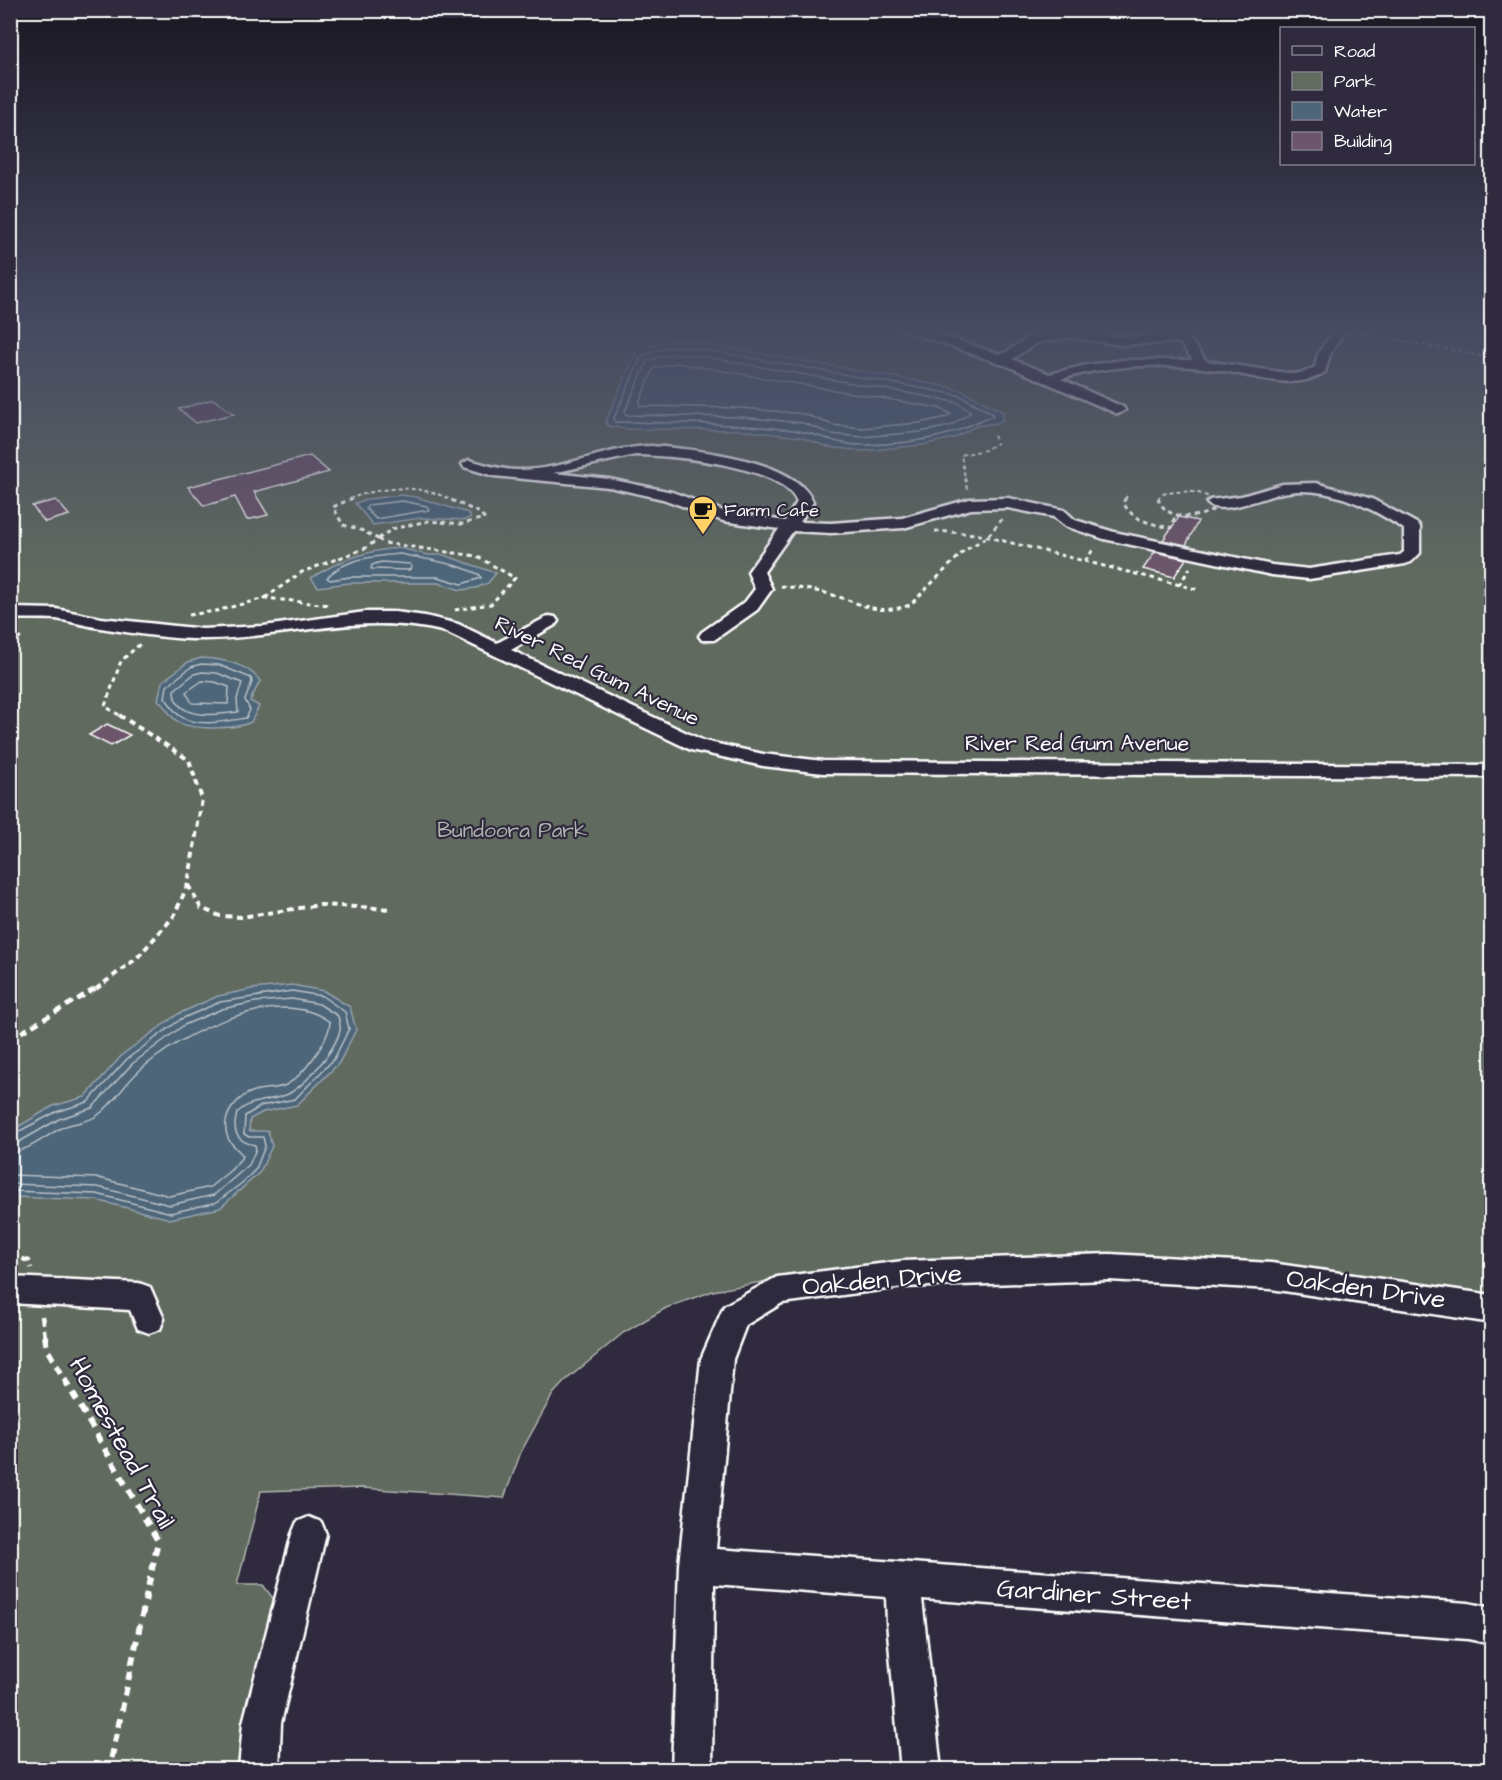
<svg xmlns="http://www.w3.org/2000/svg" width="1502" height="1780" font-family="'Architects Daughter',sans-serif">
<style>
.green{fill:#616b5f;stroke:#b0b5af;stroke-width:1.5}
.water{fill:#4e6679;stroke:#95a3af;stroke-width:1.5}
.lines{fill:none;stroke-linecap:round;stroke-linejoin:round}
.shore{stroke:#b8c2c9;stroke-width:1.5}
.building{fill:#6d566b;stroke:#fff;stroke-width:1.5}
.minor-casing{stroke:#fff;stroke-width:5}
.path-far4{stroke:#fff;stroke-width:2;stroke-dasharray:4 3;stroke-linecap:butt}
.path-far3{stroke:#fff;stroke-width:3;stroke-dasharray:4.5 4;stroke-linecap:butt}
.path-far2{stroke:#fff;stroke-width:4;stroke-dasharray:6 4.5;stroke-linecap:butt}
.path-far1{stroke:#fff;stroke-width:4.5;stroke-dasharray:8 5;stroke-linecap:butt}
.path{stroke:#fff;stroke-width:6;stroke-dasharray:9 7;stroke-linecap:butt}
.minor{fill:#2f2a3d;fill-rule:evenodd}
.labels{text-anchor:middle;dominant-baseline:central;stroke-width:4.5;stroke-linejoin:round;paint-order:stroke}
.far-poi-label{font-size:18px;fill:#fff;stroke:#2f2a3d;text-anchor:start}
.street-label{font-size:21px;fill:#fff;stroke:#2f2a3d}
.park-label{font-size:21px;fill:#b0b5af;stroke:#2f2a3d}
.near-street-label{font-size:26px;fill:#fff;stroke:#2f2a3d}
</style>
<rect width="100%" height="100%" fill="#2f2a3d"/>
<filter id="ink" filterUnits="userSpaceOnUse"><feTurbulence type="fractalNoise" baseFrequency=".0167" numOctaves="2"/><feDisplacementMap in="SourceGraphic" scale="12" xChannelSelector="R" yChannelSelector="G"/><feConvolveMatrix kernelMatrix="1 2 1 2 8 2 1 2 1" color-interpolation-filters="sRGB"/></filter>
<g filter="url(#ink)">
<path class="green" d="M11,329H1491V1296L1400,1280L1309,1269L1115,1255L939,1260L783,1278L713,1291L666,1308L623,1333L565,1381L553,1394L521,1452L504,1498L362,1488L261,1491L237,1585H263L275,1601L236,1769L11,1770Z"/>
<path class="water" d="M676,341L695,342L944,386L963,391L1003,412V419L998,423L976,426L954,438L922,445L863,451L828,447L801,437L739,430L628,429L608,426L606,421L636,352L659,343Z
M401,495L416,497L468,513L471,517L465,520L421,518L373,525L355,503L368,499Z
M400,548L428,555H444L496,573L488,583L476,588L461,590L438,583H350L318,587L311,578C340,560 367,550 400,548Z
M201,658C221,659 248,664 260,681L250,701L259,706L251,722C237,729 190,731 177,721C172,718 165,706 158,700L162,682L188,662Z
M292,985L324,991L350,1007L356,1030L339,1063L297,1105L263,1112L250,1119L249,1131H268L272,1146L260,1172L220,1208L170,1219L96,1200L11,1197V1131L53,1106L85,1097L123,1054L178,1014L218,996L252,989Z"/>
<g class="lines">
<path class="shore" d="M676,347L694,348L943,392L961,396L992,413L993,416C978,420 966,428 951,433C924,442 893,444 865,445C838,446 818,433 793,430C734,423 675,423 615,422L614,418L641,357L660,349Z
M676,354L694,355L941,399L958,403L971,412L950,426L920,432L862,437L831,434L803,423L741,417L626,415L625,411L647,362L661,356Z
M677,363L939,408L951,414L947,417L919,423L862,428L833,425L804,414L742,408L640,406L639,403L654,368Z
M402,501L427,506L429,510L376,519L366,509L368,505Z
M400,554C428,560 454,562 480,575L481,578L462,584L438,577H350L330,580L327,578C344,558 376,556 400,554Z
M381,562L410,564L412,567L409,570L371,569L372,565Z
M201,664L219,665L251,678L252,682L245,700L250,710L246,718C228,721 196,728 180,716C174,712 170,703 165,698L167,686L191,667Z
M202,672L217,673L242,683L237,699L238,712C218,715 174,721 174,690L194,674Z
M202,681L215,682L229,687L228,704L192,703L186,692Z
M10,1136L56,1112L88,1102L127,1059L181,1019L220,1002L292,991L322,996L345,1012L349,1029L334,1059L295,1099L261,1106L245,1116L244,1134L249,1137H263L265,1146L256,1169L242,1183L217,1202L171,1213L97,1194L10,1191
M10,1143L19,1142L59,1119L92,1108L132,1064L184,1025L222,1009L255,1002L292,999L319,1004L338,1016C339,1021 341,1025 340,1030C336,1049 306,1085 288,1094C271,1102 252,1098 237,1113C232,1131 236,1142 255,1145L256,1149L249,1165L214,1195L170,1205L98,1187L10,1184
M10,1153C31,1150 45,1136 63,1127C74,1122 88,1123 98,1115C114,1103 124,1085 138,1072C179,1034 278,983 330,1022C329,1041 303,1076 286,1085C278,1089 268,1088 259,1090C238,1094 219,1116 228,1138C231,1145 239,1150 243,1156L231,1170L210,1187L170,1196L99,1178L10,1175"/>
</g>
<path class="building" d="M213,399L234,414L196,423L179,409Z
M310,456L329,472L254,492L268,515L247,520L235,497L204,506L188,487Z
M56,500L69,515L45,522L32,506Z
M1179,517L1198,521L1186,545L1163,540Z
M1155,552L1186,559L1174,577L1143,569Z
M107,724L130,735L111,746L89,735Z"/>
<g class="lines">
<g class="minor-casing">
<path id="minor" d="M901,329H922L999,354L1005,353L1029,337L1069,329L1121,337L1178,334L1189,338L1206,361L1294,374L1305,372L1315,367L1318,354L1334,329H1346L1330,354L1325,372C1295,393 1250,374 1217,370C1199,367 1180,366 1162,366C1127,365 1093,370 1061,379L1123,407L1125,410L1118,414L1010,367ZM1069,337L1121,345L1176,342L1181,344L1193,360H1124L1087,365L1049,374L1012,359L1037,343Z
M651,446C692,449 797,459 813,502L800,522L831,523L902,518L970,499L1008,498L1064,510L1075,520L1114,532L1272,565L1309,569L1400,555L1404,552V529C1369,506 1325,484 1282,493C1266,496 1220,517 1207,503L1210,500L1242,496L1283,484L1316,483L1372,499L1418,524L1420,527V553L1411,562L1405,564L1309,579L1272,575L1104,539L1065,526L1054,517L1008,508L971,509L903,528L831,533L793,531L764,572L772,589L757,610L714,640H702L699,636L702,632L745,602L755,589L748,572L779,529L723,521L663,499L609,487L494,476L464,467L462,464L469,460C484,464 498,469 514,470C560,472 605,447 651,446ZM635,455C670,455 784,465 797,502L785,521L726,512L672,492L609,479L553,473Z
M10,608L56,609L101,618L203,629L264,626L365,612H395L425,616L458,624L497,643L549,616L555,617L558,621L555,625L511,650L704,741L763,754L823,761L1492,765V777L823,773L763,766L691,750L446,632C364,611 288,638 206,639C176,640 131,633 101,628C86,626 71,621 56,619C41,618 26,619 10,618Z
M1109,1254L1271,1263L1492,1295V1323L1271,1289L1109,1280L903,1287L782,1303L746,1325L733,1359L716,1549L1468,1603L1492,1608V1644L1468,1639L922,1599L941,1770H901L887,1622L886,1597L714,1584L712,1770H672L679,1565L701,1359L724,1306L777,1277L903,1261Z
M10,1277L139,1283L150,1287L164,1319L160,1329L149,1333L138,1329L130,1310L10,1303Z
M309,1517L321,1522L326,1534L281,1723L279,1770H239L243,1723L292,1534L297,1522Z"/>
</g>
<path class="path-far4" d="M1354,332L1492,358
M967,489L961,455L985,450L997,443L993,433
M349,499C383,486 417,484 450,499
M1125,499L1127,496
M1158,499L1162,494C1179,491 1197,489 1212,499"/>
<path class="path-far3" d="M353,498L333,507L343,525L359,529L378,539
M1126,498L1123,502C1132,521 1152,524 1171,528
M1158,498C1165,521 1199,520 1216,508L1210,498
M1170,530L1176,514
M935,531L976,534L1200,590
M378,539L384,543L476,556L515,578L491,604L455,610
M378,539L392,529L428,521L462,524L484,518L480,513L447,498
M1085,561L1095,547
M1179,585L1190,568
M781,586C798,588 816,590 833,595C863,604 877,616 910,605L964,551L987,537L1003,518
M265,598L302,572L366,548L378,539
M189,615L216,611L265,598L329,605
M10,644L24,635
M119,715L105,706L121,661L140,644"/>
<path class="path-far2" d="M188,885L201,908L220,916L241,917L320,905L392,909
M96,989L137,958L174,916L188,884L202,799L189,760L116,713"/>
<path class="path-far1" d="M10,1039L98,987
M10,1255L29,1261L31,1268
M42,1316L45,1337"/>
<path class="path" d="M45,1336L47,1349L158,1541L109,1770"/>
<use href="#minor" class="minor"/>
</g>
</g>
<linearGradient id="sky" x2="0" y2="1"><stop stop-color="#1a1722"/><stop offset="0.57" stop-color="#474a62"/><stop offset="1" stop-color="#474a62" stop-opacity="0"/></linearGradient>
<rect width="1502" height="578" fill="url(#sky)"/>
<defs>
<g id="cafe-pin" transform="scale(1.5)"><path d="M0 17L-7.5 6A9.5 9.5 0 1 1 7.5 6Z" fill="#ffd166" stroke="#2f2a3d"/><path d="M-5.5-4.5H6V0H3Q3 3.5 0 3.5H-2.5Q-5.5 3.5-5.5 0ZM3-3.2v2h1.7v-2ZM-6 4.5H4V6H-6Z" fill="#111"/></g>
</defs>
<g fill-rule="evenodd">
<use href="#cafe-pin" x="703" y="510"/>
</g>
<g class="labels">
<g class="far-poi-label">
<text x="724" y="510">Farm Cafe</text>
</g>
<g class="street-label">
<text transform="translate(597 671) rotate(26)">River Red Gum Avenue</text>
<text x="1077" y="743">River Red Gum Avenue</text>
</g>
<g class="park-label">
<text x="512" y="830">Bundoora Park</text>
</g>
<g class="near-street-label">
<text transform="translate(882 1280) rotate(-5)">Oakden Drive</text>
<text transform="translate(1366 1289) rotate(8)">Oakden Drive</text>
<text transform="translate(122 1443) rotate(61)">Homestead Trail</text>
<text transform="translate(1094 1595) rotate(4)">Gardiner Street</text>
</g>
</g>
<rect width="1502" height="1780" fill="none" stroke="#2f2a3d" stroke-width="36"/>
<rect x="18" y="18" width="1466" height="1744" fill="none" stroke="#fff" stroke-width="2" filter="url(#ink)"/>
<rect x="1280" y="27" width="195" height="138" fill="#2f2a3d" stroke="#827f8b" stroke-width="1.5"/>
<rect x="1292" y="46" width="30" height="9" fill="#2f2a3d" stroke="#827f8b" stroke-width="1.5"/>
<text x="1334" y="57" font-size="18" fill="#ffffff">Road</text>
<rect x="1292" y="72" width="30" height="18" fill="#616b5f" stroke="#827f8b" stroke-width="1.5"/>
<text x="1334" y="87" font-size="18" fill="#ffffff">Park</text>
<rect x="1292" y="102" width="30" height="18" fill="#4e6679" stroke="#827f8b" stroke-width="1.5"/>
<text x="1334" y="117" font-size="18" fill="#ffffff">Water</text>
<rect x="1292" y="132" width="30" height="18" fill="#6d566b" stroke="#827f8b" stroke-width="1.5"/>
<text x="1334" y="147" font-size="18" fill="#ffffff">Building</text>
</svg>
